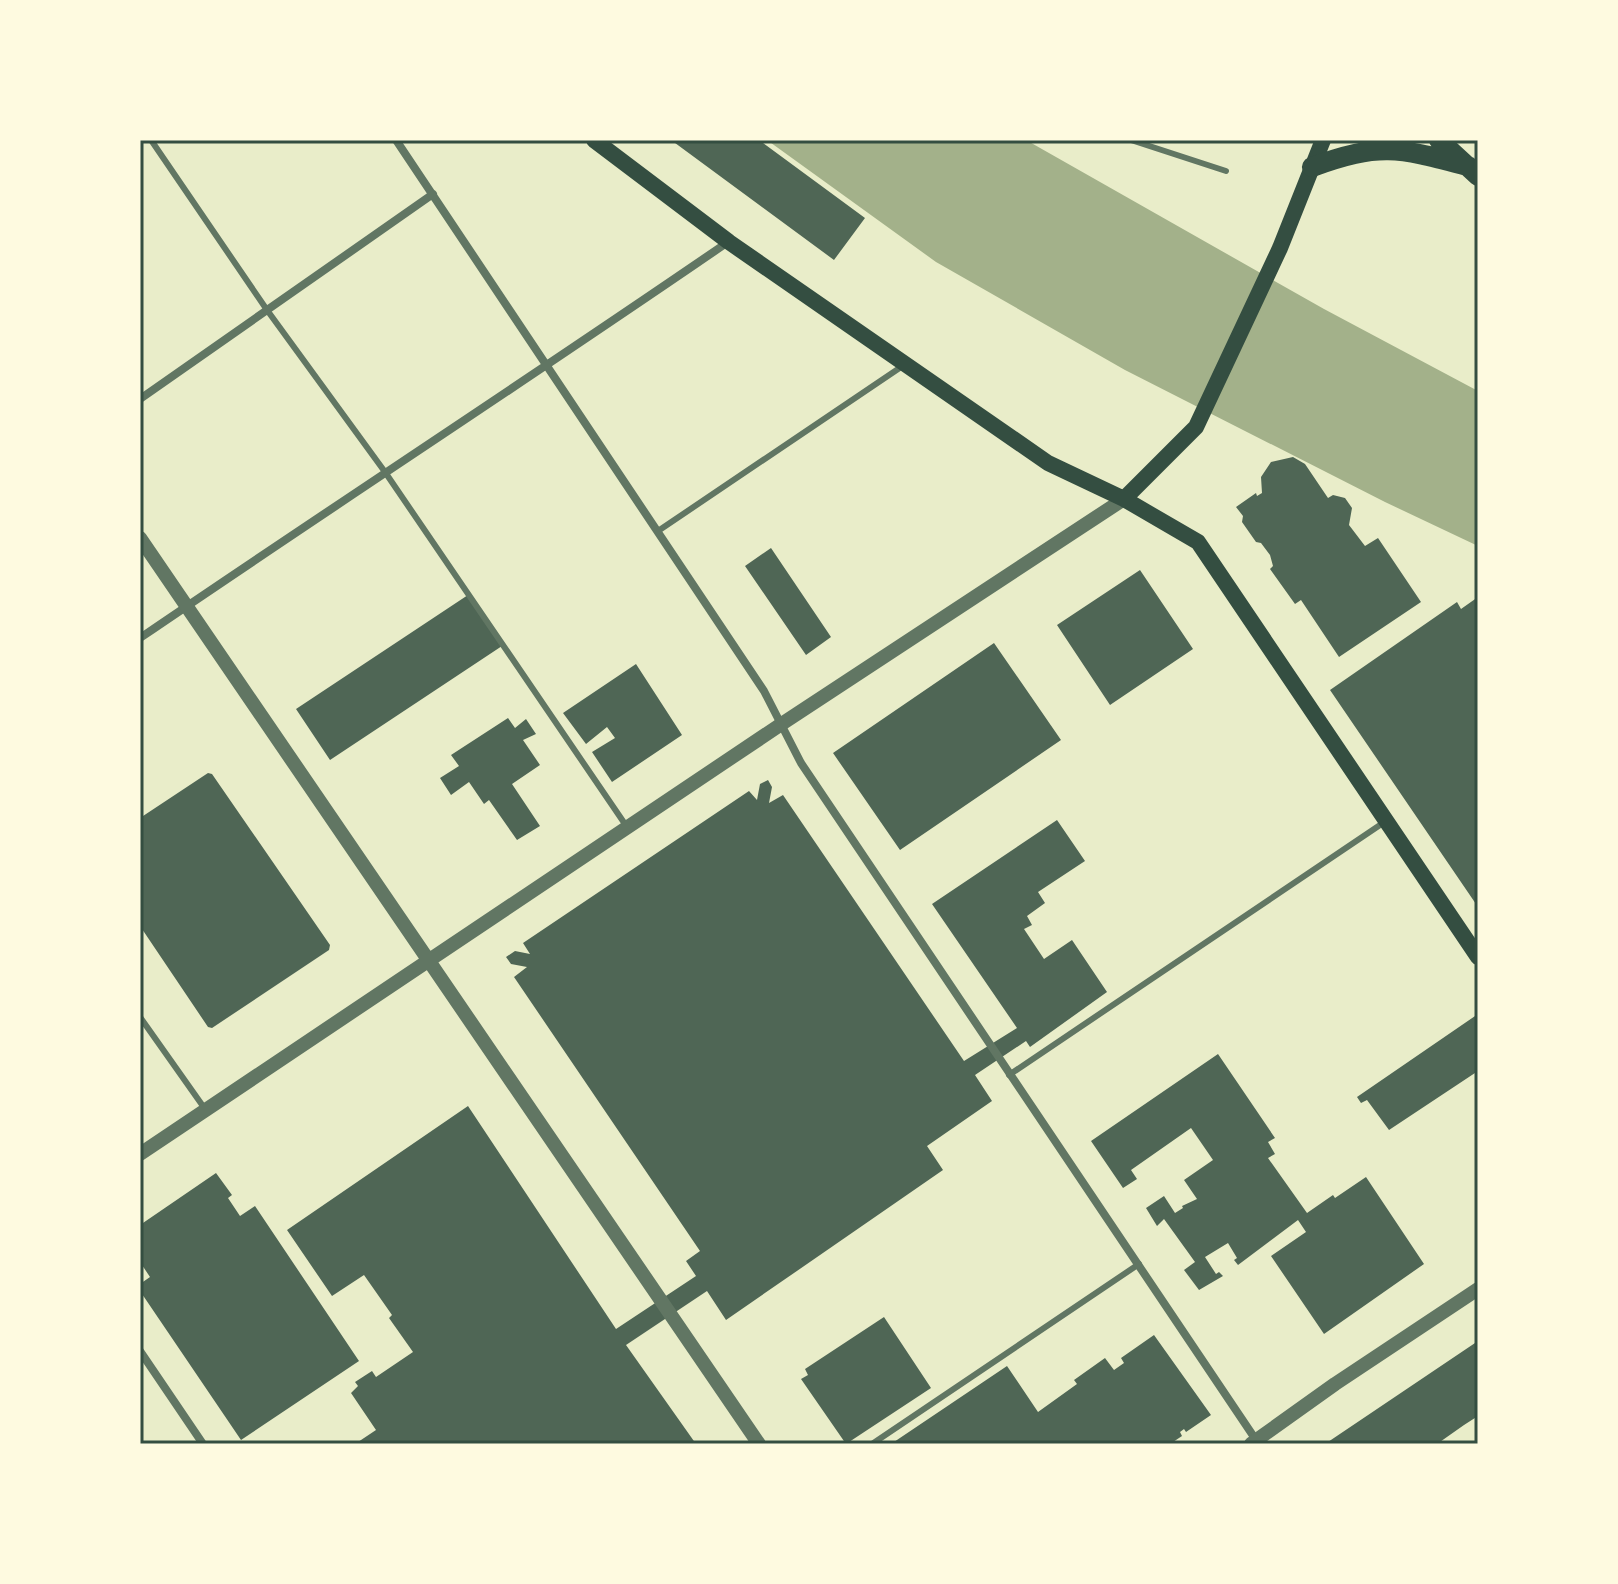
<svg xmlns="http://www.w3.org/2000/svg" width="1618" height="1584" font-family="Poppins,sans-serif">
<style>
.water{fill:#a3b18a}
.building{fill:#4f6655}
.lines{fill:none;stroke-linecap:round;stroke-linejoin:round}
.service{stroke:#617663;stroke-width:6}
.minor{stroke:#617663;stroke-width:8}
.tertiary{stroke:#617663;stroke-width:14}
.secondary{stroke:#344e41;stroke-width:16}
.primary{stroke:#344e41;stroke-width:20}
.neatline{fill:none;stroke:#344e41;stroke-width:3}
</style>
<rect width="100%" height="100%" fill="#e9edc9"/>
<path class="water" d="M767,140H1026L1324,309L1478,391V546L1385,502L1125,370L936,262Z"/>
<path class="building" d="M671,140H759L865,218L834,260Z
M1293,457L1305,464L1328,498L1333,495L1345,498L1352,508L1349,525L1365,546L1378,538L1421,602L1339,657L1301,600L1295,604L1270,569L1273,566L1270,555L1261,543L1256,542L1242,522L1243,516L1236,507L1256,493L1257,496L1262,493L1261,477L1271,462Z
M771,548L831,637L806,655L745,566Z
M1140,570L1193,649L1110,705L1057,625Z
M468,595L502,646L330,760L296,709Z
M1478,597V907L1330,690L1457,602L1461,609Z
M994,643L1061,740L900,850L833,753Z
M636,664L682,735L612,782L592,752L615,738L607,727L586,744L563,713Z
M508,718L515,728L526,719L536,734L523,740L540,765L512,784L540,826L517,840L489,800L484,804L469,782L451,795L440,778L459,766L451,755Z
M208,773L212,774L330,945L329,950L212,1028L208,1027L140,926V818Z
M768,780L772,787L769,803L783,795L964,1061L1017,1028L932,904L1057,820L1085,861L1038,892L1045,903L1027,916L1032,925L1024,929L1044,959L1072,940L1107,992L1030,1047L1026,1041L975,1075L992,1101L927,1146L943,1170L726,1320L707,1291L626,1345L696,1444H355L376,1430L351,1393L358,1386L355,1382L372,1371L376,1377L413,1352L389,1318L392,1315L364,1275L332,1296L287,1230L468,1106L616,1329L696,1276L686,1261L700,1251L514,977L527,967L511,964L506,957L515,951L530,954L523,943L749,791L757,800L760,784Z
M1478,1014V1071L1389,1130L1367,1100L1361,1103L1357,1097Z
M1218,1054L1275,1138L1268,1142L1275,1154L1268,1158L1307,1213L1333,1195L1335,1198L1366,1177L1424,1264L1324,1334L1271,1256L1306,1232L1298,1220L1238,1265L1234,1260L1237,1258L1228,1243L1205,1257L1216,1274L1219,1272L1223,1276L1199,1290L1184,1270L1195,1262L1164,1219L1157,1226L1146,1208L1164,1196L1175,1213L1183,1208L1182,1206L1197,1199L1184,1180L1213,1160L1191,1128L1131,1170L1137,1179L1123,1188L1091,1141Z
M216,1173L232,1195L228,1198L240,1216L255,1206L359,1361L241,1440L140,1291V1284L150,1277L140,1262V1225Z
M884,1317L931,1388L846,1444L801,1379L808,1375L805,1369Z
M1154,1335L1211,1415L1186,1432L1184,1429L1180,1432L1182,1436L1170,1444H891L1007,1366L1038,1412L1077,1384L1074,1380L1105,1358L1114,1370L1124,1363L1121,1358Z
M1478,1341V1416L1464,1425L1437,1444H1325Z"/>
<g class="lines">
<path class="service" d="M151,140L267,310L385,472L627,827
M1131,140L1226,171
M658,531L904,365
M140,1017L205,1109
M1009,1075L1383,823
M872,1444L1139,1264"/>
<path class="minor" d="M396,140L764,691L801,763L1258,1443
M140,399L433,194
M140,638C335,505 533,376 728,242
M140,1351L203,1444"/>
<path class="tertiary" d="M140,538L759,1444
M140,1154L780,725L1124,499
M1251,1444L1335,1384L1478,1289"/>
<path class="secondary" d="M594,140L729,242L1048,463L1124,499L1198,542L1478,957
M1124,499L1196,427L1280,248L1323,140"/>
<path class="primary" d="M1439,140L1478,176
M1312,167C1381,142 1399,148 1468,166"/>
</g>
<rect width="1618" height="1584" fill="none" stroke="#fefae0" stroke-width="284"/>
<rect x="142" y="142" width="1334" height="1300" class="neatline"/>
</svg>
